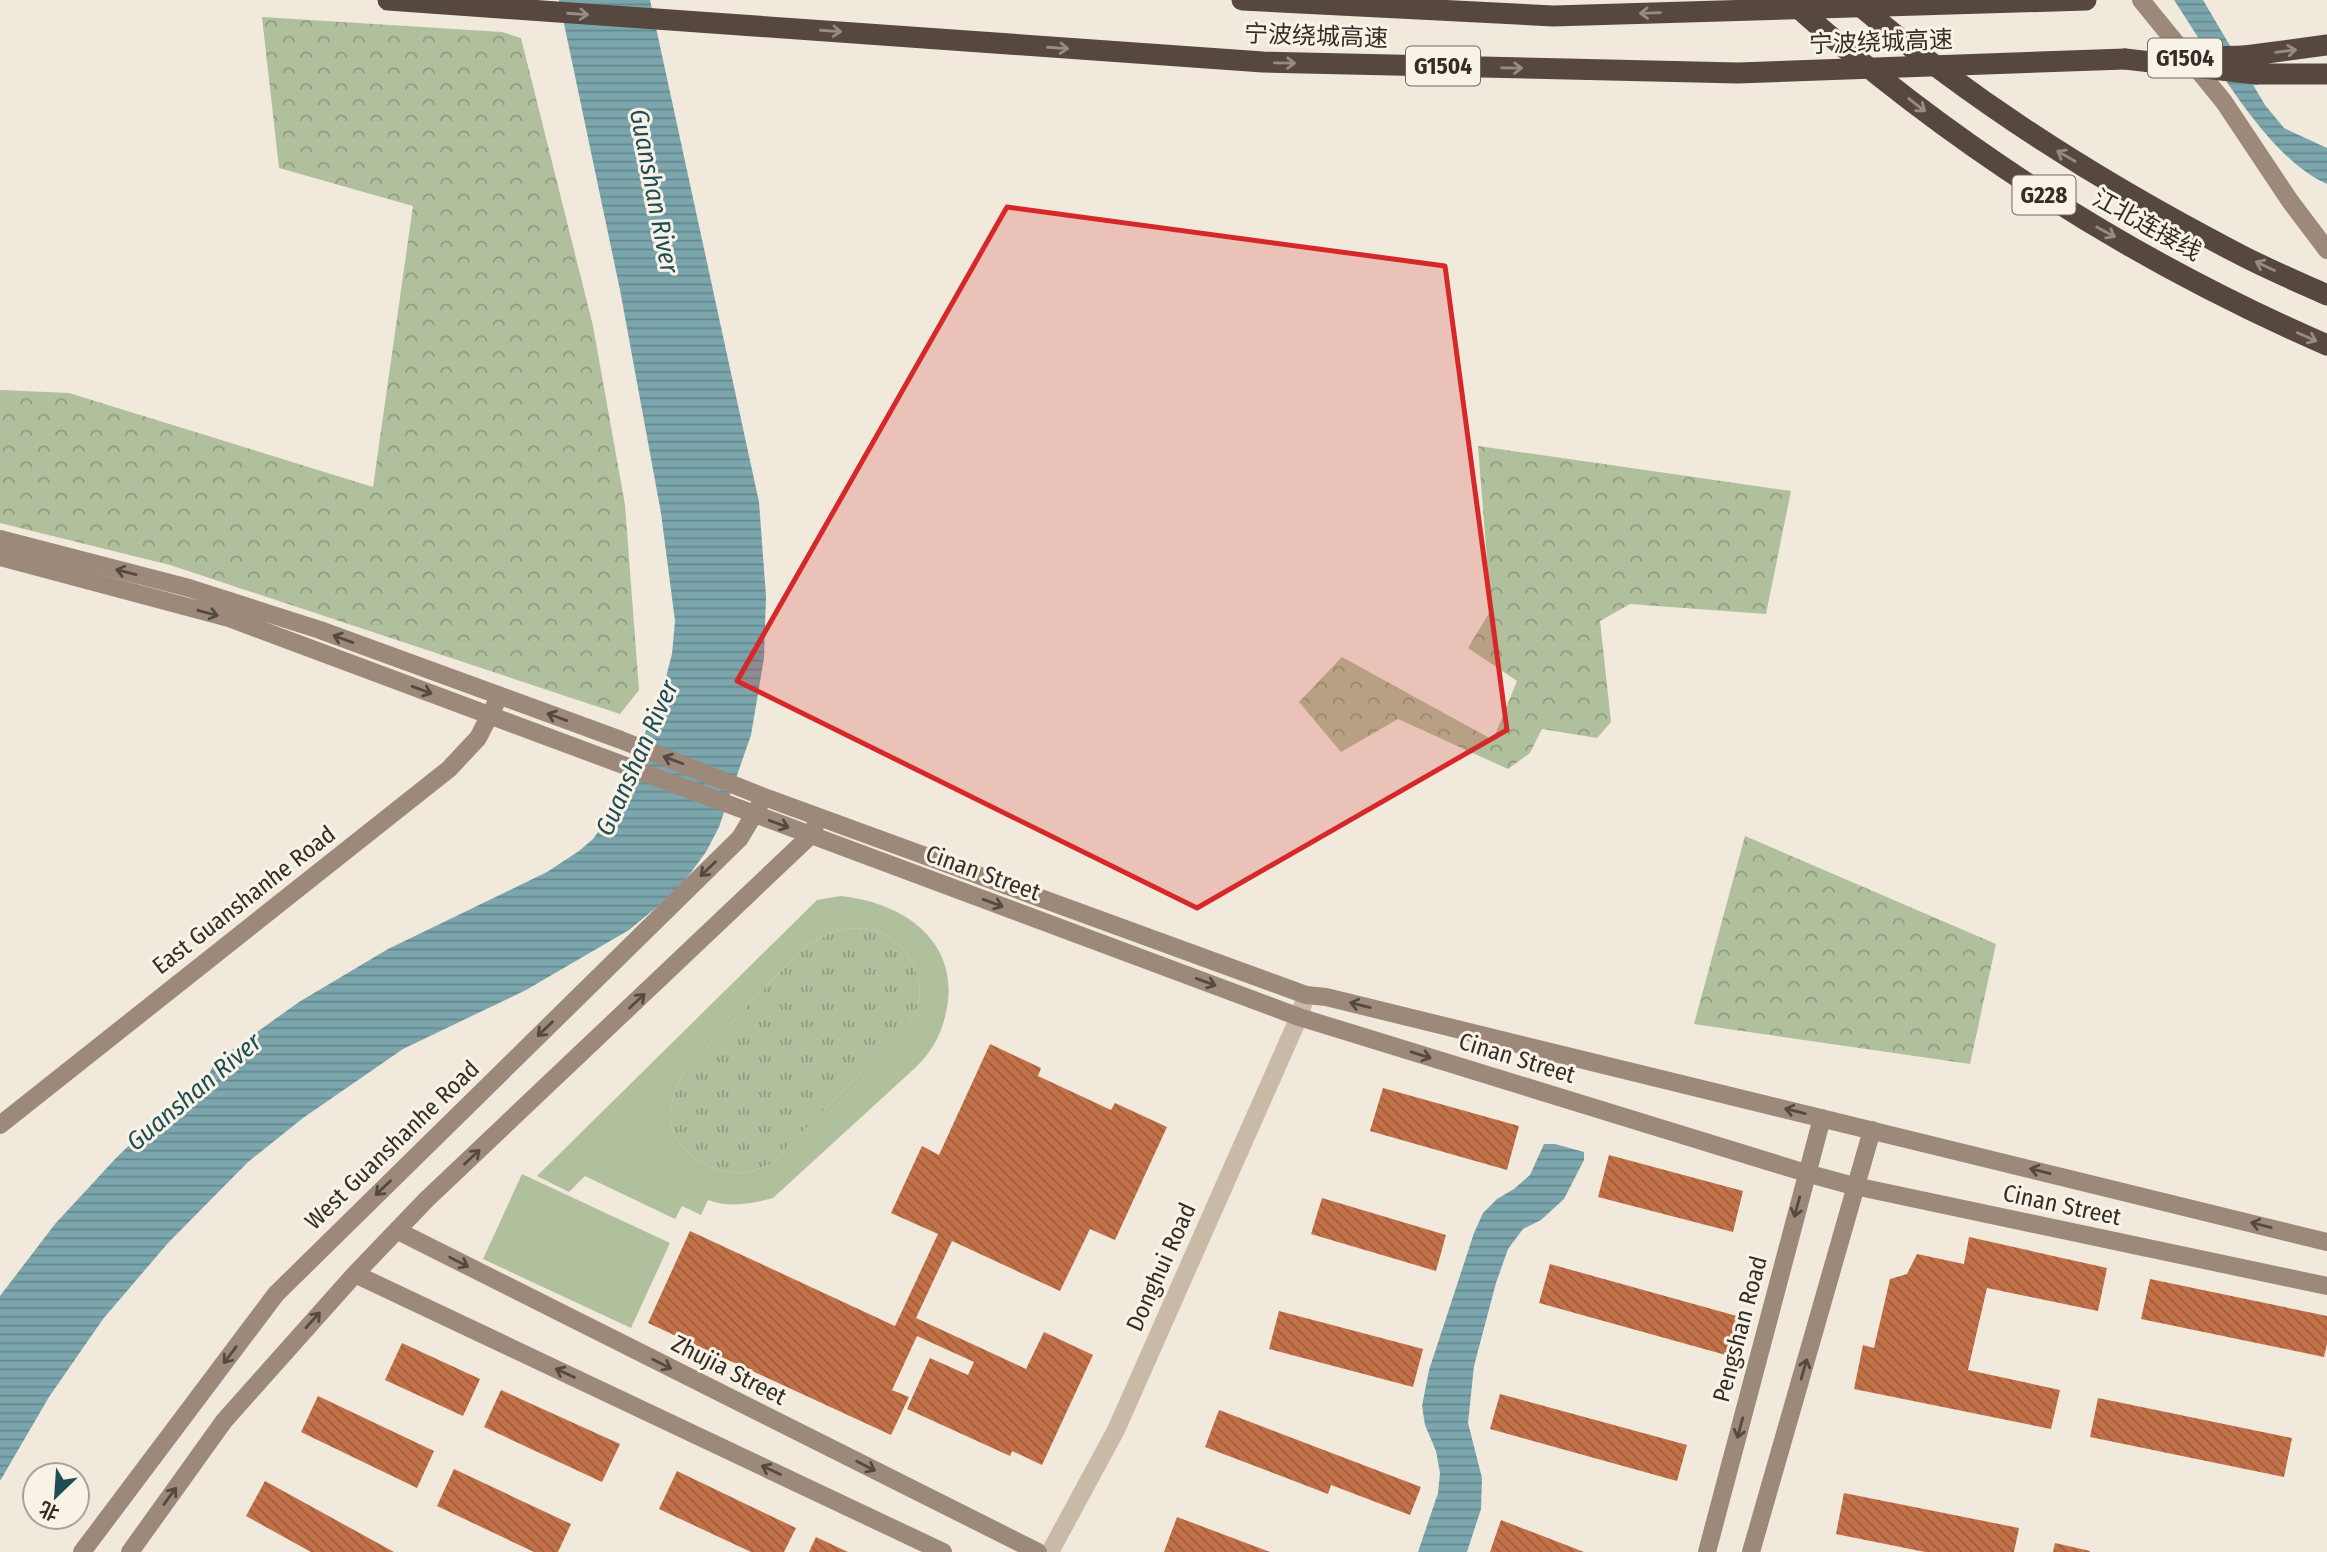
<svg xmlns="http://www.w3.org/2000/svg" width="2327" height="1552" font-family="'Fira Sans Condensed','Noto Sans SC',sans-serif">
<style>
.grass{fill:url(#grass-tufts)}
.forest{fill:url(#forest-crowns)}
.pitch{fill:#b0bf9c;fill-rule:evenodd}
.water{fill:url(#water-rules)}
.building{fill:url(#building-back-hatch)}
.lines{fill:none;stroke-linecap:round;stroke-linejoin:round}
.street{stroke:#c9baa8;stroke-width:18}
.secondary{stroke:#9c8979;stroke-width:18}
.highway{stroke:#56483f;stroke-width:21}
.highway-bridge{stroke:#56483f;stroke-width:21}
.oneway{stroke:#978c82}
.oneway2{stroke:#544940}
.marked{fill:#d62828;fill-opacity:0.2;stroke:#d62828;stroke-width:5;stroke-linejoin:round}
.labels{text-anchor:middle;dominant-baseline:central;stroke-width:6;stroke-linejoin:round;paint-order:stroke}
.shield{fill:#f9f2e7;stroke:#706861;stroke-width:2}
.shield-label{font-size:23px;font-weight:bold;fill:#352d28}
.street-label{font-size:24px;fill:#352d28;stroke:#f9f2e7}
.water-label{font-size:26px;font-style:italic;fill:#1f4d55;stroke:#f9f2e7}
</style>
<defs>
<pattern id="grass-tufts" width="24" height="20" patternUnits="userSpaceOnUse" patternTransform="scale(1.75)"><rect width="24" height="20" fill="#b0bf9c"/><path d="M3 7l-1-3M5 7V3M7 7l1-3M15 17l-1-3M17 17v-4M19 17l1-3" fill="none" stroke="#909c7f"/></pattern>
<pattern id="forest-crowns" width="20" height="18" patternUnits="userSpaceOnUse" patternTransform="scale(1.75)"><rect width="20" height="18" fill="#b0bf9c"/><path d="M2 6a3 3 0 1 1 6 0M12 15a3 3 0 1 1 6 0" fill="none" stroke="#909c7f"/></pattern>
<pattern id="water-rules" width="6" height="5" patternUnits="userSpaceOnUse" patternTransform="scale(1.75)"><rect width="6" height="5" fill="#7ba6ad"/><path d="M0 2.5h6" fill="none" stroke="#66888d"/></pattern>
<pattern id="building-back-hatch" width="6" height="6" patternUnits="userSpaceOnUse" patternTransform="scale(1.75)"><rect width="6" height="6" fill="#c27148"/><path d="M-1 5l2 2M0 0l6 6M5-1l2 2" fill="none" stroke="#9e5d3c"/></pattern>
</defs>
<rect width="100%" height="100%" fill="#f1e9db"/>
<path class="grass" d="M857,928C864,929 872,930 879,932C907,943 925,975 918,1005C916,1011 911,1019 908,1025L771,1164C759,1169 747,1174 734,1173C705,1170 669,1147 670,1115C671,1100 677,1087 683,1073L804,947L834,931Z"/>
<path class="forest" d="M262,17L502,32L521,38L593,326L625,505L639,690L620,714L170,565L0,523V390L69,393L373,487L413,206L279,168Z
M1478,446L1791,491L1766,614L1630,604L1600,621L1611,722L1597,738L1542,729L1530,753L1508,769L1398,719L1341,752L1299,702L1342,657L1493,740L1517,681L1468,648L1491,610Z
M1745,836L1996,944L1970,1064L1694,1024Z"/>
<path class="pitch" d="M841,896C906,903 964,944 945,1017C940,1037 930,1054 915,1068L773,1198C751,1204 730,1208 708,1200L701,1215L682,1206L675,1219L585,1176L569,1192L537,1176L817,900ZM857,928C864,929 872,930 879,932C907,943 925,975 918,1005C916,1011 911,1019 908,1025L771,1164C759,1169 747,1174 734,1173C705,1170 669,1147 670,1115C671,1100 677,1087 683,1073L804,947L834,931Z
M522,1174L670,1243L631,1328L483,1259Z"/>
<path class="water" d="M559,0H650L759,502L766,596L764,658L751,735L719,827L706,852L689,875L670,896L629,930L526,990L403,1049L303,1118L248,1162L168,1243L103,1319L49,1397L0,1481V1296L55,1224L116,1158L148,1127L153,1130L205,1082L215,1062L299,1002L388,949L547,872L579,851L593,839L615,809L663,688L672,654L675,621L661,513L620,290Z
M2174,0H2203L2265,105L2284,128L2327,148V184C2266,158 2211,55 2174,0Z
M1544,1144H1555L1584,1152V1160L1564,1199L1541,1220L1523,1229L1508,1249L1496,1283L1474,1366L1468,1423L1482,1478L1481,1509L1467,1552H1418L1438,1493L1440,1473L1436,1451L1425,1425L1422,1406L1429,1370L1474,1233L1483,1213L1497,1199L1514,1189L1530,1175Z"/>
<path class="building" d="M990,1044L1041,1068L1038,1076L1111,1110L1115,1103L1167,1127L1115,1240L1090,1229L1060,1291L952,1241L916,1318L1026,1369L1044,1332L1093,1355L1042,1465L1012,1451L1010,1456L907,1409L930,1358L968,1375L974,1362L917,1336L892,1390L909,1397L891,1435L648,1323L690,1231L895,1326L938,1234L891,1213L922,1146L939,1155Z
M1383,1088L1519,1126L1507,1170L1370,1131Z
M1609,1155L1743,1191L1733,1232L1598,1197Z
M1322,1198L1446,1235L1436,1271L1311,1234Z
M1969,1237L2107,1268L2098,1311L1987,1288L1968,1370L2060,1390L2051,1429L1854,1389L1863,1345L1874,1348L1890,1279L1907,1274L1917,1254L1964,1264Z
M1550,1264L1744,1318L1733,1357L1539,1303Z
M2150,1279L2327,1316V1344L2324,1357L2141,1319Z
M1279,1311L1423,1349L1413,1387L1269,1349Z
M402,1343L480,1379L463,1416L385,1380Z
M501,1390L620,1444L602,1482L484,1427Z
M1500,1394L1687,1445L1677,1481L1490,1429Z
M318,1396L434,1451L417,1488L301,1432Z
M2098,1398L2292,1438L2284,1477L2090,1437Z
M1219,1410L1421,1487L1410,1515L1331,1485L1328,1494L1205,1447Z
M454,1469L571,1524L558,1552H534L437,1506Z
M677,1471L796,1528L784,1552H751L659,1509Z
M265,1481L394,1552H311L246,1516Z
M1844,1493L2019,1528L2014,1552H1925L1836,1534Z
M1177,1517L1270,1552H1164Z
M1501,1520L1584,1552H1490Z
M816,1537L848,1552H809Z
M2055,1543L2090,1551V1552H2053Z"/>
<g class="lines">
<path class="street" d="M1050,1552L1116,1430L1299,1017L1306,995"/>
<path class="secondary" d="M2141,0L2224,102L2290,201L2327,250
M0,539L189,588L320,630L621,740L764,797L1306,995L1326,997L2327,1242
M0,557L229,618L1299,1017L1806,1173L1850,1185L2327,1286
M0,1125L449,769L478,738L495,705
M398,1231L1038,1552
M355,1274L943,1552
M82,1552L276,1294L740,838L759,806
M130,1552L224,1421L355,1274L427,1199L811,835L815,826
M1707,1552L1822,1118
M1751,1552L1872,1130"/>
<path class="highway" d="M388,0L1263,62L1738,73L2125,59
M1242,0L1553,16L2086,0
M2245,56L2327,45
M2256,74H2327"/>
<path class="highway-bridge" d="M1789,0C1948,143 2131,260 2327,345
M1853,0C1969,99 2100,182 2235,252C2265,268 2296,281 2327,295
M2207,57L2245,56
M2125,59L2256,74"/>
</g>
<defs><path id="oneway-shaft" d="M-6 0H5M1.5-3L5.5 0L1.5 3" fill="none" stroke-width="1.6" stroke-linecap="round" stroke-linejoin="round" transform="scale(1.75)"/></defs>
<g class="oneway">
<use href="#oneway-shaft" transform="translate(1650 13) rotate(178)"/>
<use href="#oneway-shaft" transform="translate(578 14) rotate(4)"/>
<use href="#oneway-shaft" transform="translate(831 31) rotate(4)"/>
<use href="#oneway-shaft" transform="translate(1058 48) rotate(4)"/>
<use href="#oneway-shaft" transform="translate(2286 51) rotate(-8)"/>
<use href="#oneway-shaft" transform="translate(1285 63) rotate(1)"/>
<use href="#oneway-shaft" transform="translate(1512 68) rotate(1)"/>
<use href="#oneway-shaft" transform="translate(1917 105) rotate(38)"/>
<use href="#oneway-shaft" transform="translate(2066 156) rotate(-150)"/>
<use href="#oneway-shaft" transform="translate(2106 232) rotate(29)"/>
<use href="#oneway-shaft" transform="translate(2265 266) rotate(-155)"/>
<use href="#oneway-shaft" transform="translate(2307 337) rotate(24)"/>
</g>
<g class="oneway2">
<use href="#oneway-shaft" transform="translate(126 572) rotate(-166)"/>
<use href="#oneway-shaft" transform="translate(208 613) rotate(15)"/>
<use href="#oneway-shaft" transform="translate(343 639) rotate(-160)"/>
<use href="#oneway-shaft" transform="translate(422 690) rotate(20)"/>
<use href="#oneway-shaft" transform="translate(557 717) rotate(-160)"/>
<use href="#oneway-shaft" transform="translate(673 760) rotate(-159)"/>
<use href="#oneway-shaft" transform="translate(779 824) rotate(20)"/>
<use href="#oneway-shaft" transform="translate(708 869) rotate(136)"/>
<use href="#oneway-shaft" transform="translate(993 903) rotate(20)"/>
<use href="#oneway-shaft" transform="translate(1206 982) rotate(20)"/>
<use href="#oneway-shaft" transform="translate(637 1001) rotate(-43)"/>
<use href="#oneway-shaft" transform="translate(1360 1005) rotate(-166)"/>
<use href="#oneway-shaft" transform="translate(545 1029) rotate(136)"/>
<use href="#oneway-shaft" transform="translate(1421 1055) rotate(17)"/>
<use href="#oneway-shaft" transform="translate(1795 1111) rotate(-166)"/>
<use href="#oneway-shaft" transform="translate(472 1157) rotate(-43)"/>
<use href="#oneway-shaft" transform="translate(2040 1171) rotate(-166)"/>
<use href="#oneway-shaft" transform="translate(383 1188) rotate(136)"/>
<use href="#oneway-shaft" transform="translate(1797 1207) rotate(105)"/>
<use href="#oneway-shaft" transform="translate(2261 1225) rotate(-166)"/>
<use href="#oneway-shaft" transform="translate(459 1262) rotate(27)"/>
<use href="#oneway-shaft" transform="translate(313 1320) rotate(-48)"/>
<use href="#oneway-shaft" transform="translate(230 1355) rotate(127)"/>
<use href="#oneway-shaft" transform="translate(662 1364) rotate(27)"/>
<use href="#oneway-shaft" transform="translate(1804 1369) rotate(-74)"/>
<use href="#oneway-shaft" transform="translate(565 1373) rotate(-155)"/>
<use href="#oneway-shaft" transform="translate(1740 1428) rotate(105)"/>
<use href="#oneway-shaft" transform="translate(866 1466) rotate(27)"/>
<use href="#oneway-shaft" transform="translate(771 1470) rotate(-155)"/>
<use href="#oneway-shaft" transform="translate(170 1496) rotate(-54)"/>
</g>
<path class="marked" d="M1007,207L1445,266L1507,730L1197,908L737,681Z"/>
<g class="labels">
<g class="shield">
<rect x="2148" y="38.5" width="74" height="39" rx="5"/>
<rect x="1406" y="46.5" width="74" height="39" rx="5"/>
<rect x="2012.5" y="175.5" width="63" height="39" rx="5"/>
</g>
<g class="shield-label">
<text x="2185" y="58">G1504</text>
<text x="1443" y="66">G1504</text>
<text x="2044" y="195">G228</text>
</g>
<g class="street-label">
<text transform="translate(1316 36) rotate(2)">宁波绕城高速</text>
<text transform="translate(1881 42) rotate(-2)">宁波绕城高速</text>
<text transform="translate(2147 225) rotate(29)">江北连接线</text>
<text transform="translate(983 873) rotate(20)">Cinan Street</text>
<text transform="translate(244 900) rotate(-38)">East Guanshanhe Road</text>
<text transform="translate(1517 1058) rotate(17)">Cinan Street</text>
<text transform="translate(392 1145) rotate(-44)">West Guanshanhe Road</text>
<text transform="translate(2062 1205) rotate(12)">Cinan Street</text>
<text transform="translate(1161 1267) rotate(-66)">Donghui Road</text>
<text transform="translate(1740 1329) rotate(-75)">Pengshan Road</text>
<text transform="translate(729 1370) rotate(27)">Zhujia Street</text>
</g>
<g class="water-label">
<text transform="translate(654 191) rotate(79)">Guanshan River</text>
<text transform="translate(637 758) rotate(-66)">Guanshan River</text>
<text transform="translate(194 1092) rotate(-40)">Guanshan River</text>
</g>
</g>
<g transform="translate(56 1496) rotate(205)"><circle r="33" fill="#f9f2e7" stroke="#aba39b" stroke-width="2"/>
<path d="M0-5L12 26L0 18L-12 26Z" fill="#1f4d55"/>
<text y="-10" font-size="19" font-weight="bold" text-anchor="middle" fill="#352d28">北</text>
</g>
</svg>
